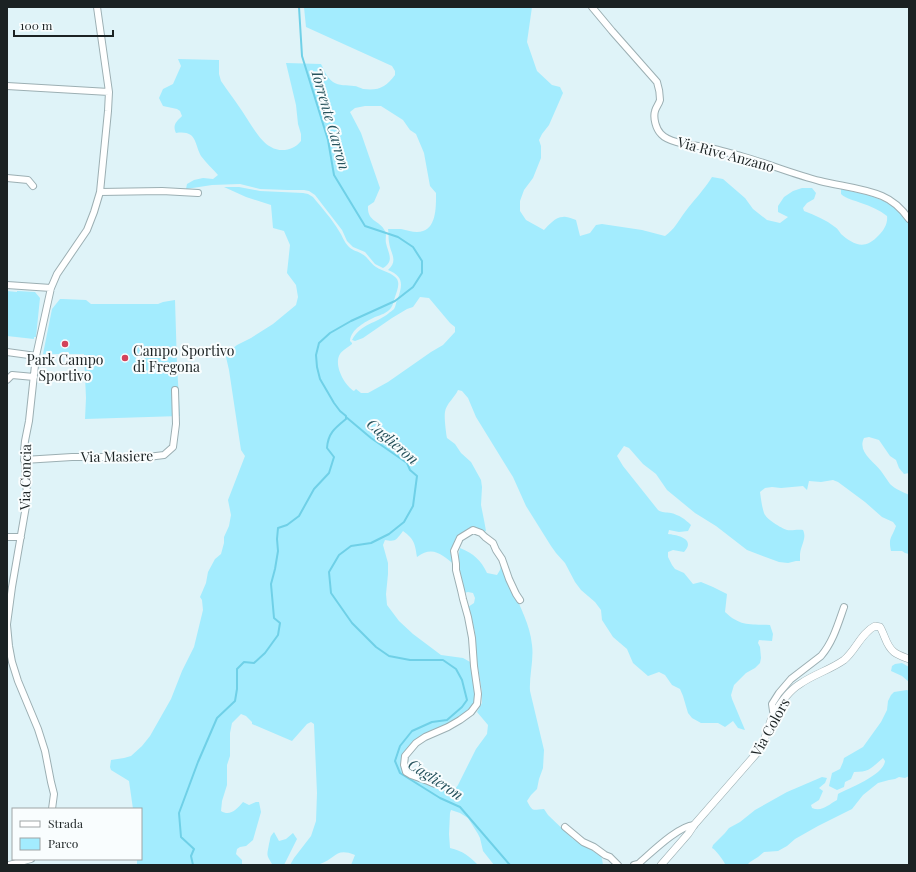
<svg xmlns="http://www.w3.org/2000/svg" width="916" height="872" font-family="'Playfair Display',serif">
<style>
.green{fill:#a3ecfe}
.lines{fill:none;stroke-linecap:round;stroke-linejoin:round}
.stream{stroke:#6fd0e7;stroke-width:2}
.minor-casing{stroke:#9cafb3;stroke-width:8}
.tertiary-casing{stroke:#9cafb3;stroke-width:8}
.minor{stroke:#fff;stroke-width:6}
.tertiary{stroke:#fff;stroke-width:7}
.poi-dot{fill:#d3425a;stroke:#f9fdfe;stroke-width:1.5}
.labels{text-anchor:middle;dominant-baseline:central;stroke-width:4;stroke-linejoin:round;paint-order:stroke}
.street-label{font-size:14px;fill:#1b2223;stroke:#f9fdfe}
.poi-label{font-size:14px;fill:#1b2223;stroke:#f9fdfe;text-anchor:start}
.water-label{font-size:15px;font-style:italic;fill:#27535d;stroke:#f9fdfe}
</style>
<rect width="100%" height="100%" fill="#dff3f8"/>
<path class="green" d="M304,7H532L527,42L537,71L552,85L560,87L563,93L549,125L542,134L539,140L541,146V158L533,178L524,190L520,201V211L526,220L544,230C549,225 555,217 563,217C567,216 572,219 576,220L580,236L590,233L596,225L602,224L642,230L665,236C674,230 679,220 685,212C694,200 704,190 712,177L723,179L745,198L753,209L767,220L780,223L788,217L778,212V206L784,197L793,191L802,188H812L816,193L814,199L807,203L803,208L804,211C815,215 826,220 835,227C838,229 839,231 841,234C849,241 859,248 869,243C873,241 876,238 879,235C884,230 888,223 887,216C879,210 871,206 861,203C854,200 846,199 841,194V189C868,195 892,198 909,223V473L904,474L899,468L896,460L890,456L879,440L869,437L864,438C857,452 874,462 881,471C884,475 887,480 890,484C895,489 903,492 909,495V554L905,553L902,551H891C888,537 892,538 896,526L893,522L882,517L865,502L838,482L833,480L821,482L809,481L807,490L803,486L781,488L772,487L765,488L760,492C761,499 762,507 764,513C766,519 781,528 787,530C792,531 797,529 803,530C807,538 801,545 800,554C800,556 800,558 800,561H796L788,563L779,562L747,550L716,526L695,513L667,490L656,474L643,464L629,448L624,446L617,456L623,466L658,510C662,513 666,512 671,513C679,515 685,519 691,525L688,531L679,532L669,530L668,534C678,535 696,539 684,552L673,550L668,552V557L672,565L675,569L684,573L693,584L701,582L713,587L727,594L725,612C741,627 750,624 770,625L773,634L772,641L759,640L758,643L760,647L761,658L760,663L755,668L746,673L734,685L731,695L732,699L745,730L738,728L733,721L725,727L718,723H701L692,718L688,713L683,696L680,689L672,685L665,675L659,672L648,676L633,663L627,649L613,637L602,620L601,610L595,602L581,590L575,582L565,563L556,553L551,546L526,506L513,477L476,417L468,398L462,391L458,390C455,397 446,404 445,412C444,417 446,433 447,438L455,444L461,453L471,462L481,480L482,487L481,505L484,520L486,531C481,533 477,532 473,534C456,539 457,551 455,565C442,555 433,545 417,557C415,543 414,539 403,531C396,540 396,542 385,540L383,545L388,563V574L386,594L387,605L399,621L413,634L441,655L463,658L472,663L478,707L423,740L410,753L407,760L406,769L435,786L451,794L458,785L476,749L487,734L488,725L477,712L482,703V692L476,656L475,632L468,607L474,603L475,598L473,593L468,592L464,593C460,578 456,564 460,548C474,554 481,560 487,573L497,575L500,570L502,560C506,570 509,580 513,589C520,608 530,624 532,645C534,660 529,676 530,691L544,750L543,768L539,779L537,789L531,795L527,801C533,812 532,810 544,809L548,815L573,839L601,856L602,859L603,865H494L483,851L480,838L478,834L468,818L460,813L451,810L450,813L449,834L450,848C463,851 469,856 478,865H351L355,855C335,847 336,859 320,864C312,867 299,865 290,865L294,858L311,836L316,821L317,793L314,724L311,722L307,724L292,741L252,724V722L246,716L241,714L232,723L230,733V756L227,765V785L222,801L221,811C230,817 237,809 243,802L249,805L256,802H259L261,812L253,840L246,846L240,847L237,849L236,854L242,860V865H137V859H141V809H133L129,781L111,770L110,767L111,760L124,758L131,756L142,746L150,736L171,699L182,671L194,647L203,610L202,600L200,597L206,583L208,572L215,559L221,554L224,543V537L229,526L231,515L228,500L245,456L241,450L229,370L226,357L231,350L237,345L251,338L273,324L296,305L298,297L296,285L287,273L290,245L284,231L273,228L271,205L246,197L224,187H239L260,191L303,193L308,194L313,197C322,208 332,219 339,231C343,237 344,242 349,247C353,251 358,251 362,254C368,257 370,263 376,267C382,271 393,273 397,279C400,284 397,291 395,297C394,300 393,305 391,308C387,313 381,315 375,317C365,322 351,329 350,341L352,343V344C348,347 342,351 340,354C333,365 345,386 354,391L356,389L361,393H368L388,382L431,352L443,345L455,332V327L450,323L429,298L420,297L413,307L407,309L392,318L363,338L355,341L352,340C361,323 376,324 389,313C389,313 393,310 394,309C396,306 396,301 398,298C403,284 403,276 388,270C399,260 390,253 389,242C388,238 389,233 388,229C393,229 397,229 401,229C407,230 412,232 417,232C437,232 436,207 436,193L430,186L424,153L416,134L410,130L403,120L381,106H365L355,108L350,112L361,133L380,188L374,202L368,206C367,222 380,220 385,231C387,234 385,239 386,243C388,253 395,261 383,268L375,264L365,252L353,247L347,241L342,230L315,195L309,191L304,190H288L260,189L240,184L212,185L186,189L187,184L194,180L203,178L213,179L218,175C213,169 206,163 201,156C194,143 197,130 176,133C172,125 177,121 182,116L180,111L177,109L163,106L159,98L163,89L173,84L181,66L178,59L219,60V74L221,81C227,90 234,99 240,108C248,119 259,141 271,147C281,153 294,150 301,141V134L298,124L296,105L286,63L321,64C324,70 327,78 333,82C339,86 347,85 354,86C357,86 360,88 363,89C379,91 386,87 395,75V71L392,66L306,27Z
M7,291L17,292V291L35,292L40,298L36,337H34V339L7,336Z
M60,299H63L86,300L91,304H158L163,302L175,300L177,365L180,416L85,419L86,398L84,354H43L52,309Z
M902,663L909,667V682L902,676L891,671L892,666L895,664Z
M907,690L909,691V776L905,778L899,777L895,779L889,780L878,783L863,795L852,809L818,826L795,839L787,846L778,851L764,852L758,857L750,862L747,865H724L725,864C723,860 716,850 712,848L713,845L725,833L729,828L740,822L755,810L787,792L822,777L827,778L825,783L819,788L823,791L819,800L811,805L812,808C822,812 828,805 837,800L838,794C849,788 884,775 885,761L883,758C871,768 870,772 854,772L851,779L845,782L844,787L837,790L829,786L832,773L840,769L843,762L844,758L863,747L881,722L887,710L888,701L891,695L894,692Z
M274,832L279,841L286,839L293,833L297,839L284,865H272V864C266,854 267,856 269,844C271,837 269,838 274,832Z"/>
<g class="lines">
<path class="stream" d="M346,417L371,438L407,463L410,470L417,476L413,506L404,522L389,534L371,543L351,546L339,555L329,572L331,593L352,623L376,647L389,656L410,660H443L456,669L462,680L467,700L462,707L447,720L432,722L412,731L400,746L395,761L400,773L440,798L460,807L510,865
M193,865L191,856L194,849L181,837L179,813L198,762L217,718L235,701L237,689V669L244,662L254,663L265,653L278,635L280,623L274,618L271,584L275,569L278,551L277,539L278,528L287,525L299,516L314,489L329,473L334,457L327,448C328,433 335,428 346,419V416L340,411L334,403L320,379L317,367L316,355L319,343L330,333L351,321L395,301L413,287L422,273V261L413,247L398,237L365,226L334,175L328,140L302,56L299,7"/>
<g class="minor-casing">
<path id="minor" d="M592,7L612,31L657,82C659,88 660,94 660,100C659,104 656,107 655,111C653,118 656,129 661,134C670,144 696,145 710,148C723,151 737,155 751,159C774,166 796,175 820,181C840,186 863,188 882,196C894,201 902,209 909,219
M7,86L109,92
M7,178L28,180L33,186
M100,192L162,191L198,193
M7,285L51,288
M7,352L36,356
M7,380L12,375L34,377
M24,460L72,457H148L164,455L173,447L176,424L175,390
M7,537H21
M7,624L12,587L26,506L27,495L24,451L25,441L29,421L36,356L51,288L57,274L87,230L94,212L100,192L108,111L109,92L97,7
M7,625L9,646L12,662L18,681L38,729L45,751L51,782L54,794L52,809
M774,713L773,711L772,704L779,693L791,679L821,656C833,642 838,624 844,607
M446,787L435,784L428,781L411,775L406,772L404,765L405,756L416,743L425,737L448,727L460,720L471,712L477,704L478,694L474,666L472,638L468,617L463,599L461,590L456,570V564L455,557L454,551L460,538L473,530L481,533L485,537L493,543L496,550L502,559L509,579L516,594L520,600
M565,827L583,842L594,847L605,855L610,857L618,865
M9,865L31,859
M634,865L638,864C651,853 678,826 694,825"/>
</g>
<g class="tertiary-casing">
<path id="tertiary" d="M661,865L688,834L694,825L756,754L762,746L772,717C779,705 788,691 800,684C814,674 830,670 844,660C856,650 861,633 875,626L880,627C885,635 886,646 894,652C898,655 904,657 909,659"/>
</g>
<use href="#minor" class="minor"/>
<use href="#tertiary" class="tertiary"/>
</g>
<g class="poi-dot">
<circle cx="65" cy="344" r="4"/>
<circle cx="125" cy="358" r="4"/>
</g>
<g class="labels">
<g class="street-label">
<text transform="translate(726 154) rotate(15)">Via Rive Anzano</text>
<text transform="translate(117 456) rotate(-1)">Via Masiere</text>
<text transform="translate(25 477) rotate(-89)">Via Concia</text>
<text transform="translate(770 727) rotate(-61)">Via Colors</text>
</g>
<g class="poi-label">
<text x="133" y="350">Campo Sportivo<tspan x="133" dy="16">di Fregona</tspan></text>
<text x="65" y="359" text-anchor="middle">Park Campo<tspan x="65" dy="16">Sportivo</tspan></text>
</g>
<g class="water-label">
<text transform="translate(331 119) rotate(74)">Torrente Carron</text>
<text transform="translate(393 441) rotate(40)">Caglieron</text>
<text transform="translate(436 779) rotate(33)">Caglieron</text>
</g>
</g>
<rect width="916" height="872" fill="none" stroke="#1b2223" stroke-width="16"/>
<rect x="12" y="808" width="130" height="52" fill="#f9fdfe" stroke="#a0a5a6"/>
<rect x="20" y="821" width="20" height="6" fill="#ffffff" stroke="#a0a5a6"/>
<text x="48" y="828" font-size="12" fill="#1b2223">Strada</text>
<rect x="20" y="838" width="20" height="12" fill="#a3ecfe" stroke="#a0a5a6"/>
<text x="48" y="848" font-size="12" fill="#1b2223">Parco</text>
<path d="M14 30v6h99v-6" fill="none" stroke="#1b2223" stroke-width="2"/>
<text x="20" y="30" font-size="12" fill="#1b2223" stroke="#f9fdfe" stroke-width="3" paint-order="stroke">100 m</text>
</svg>
